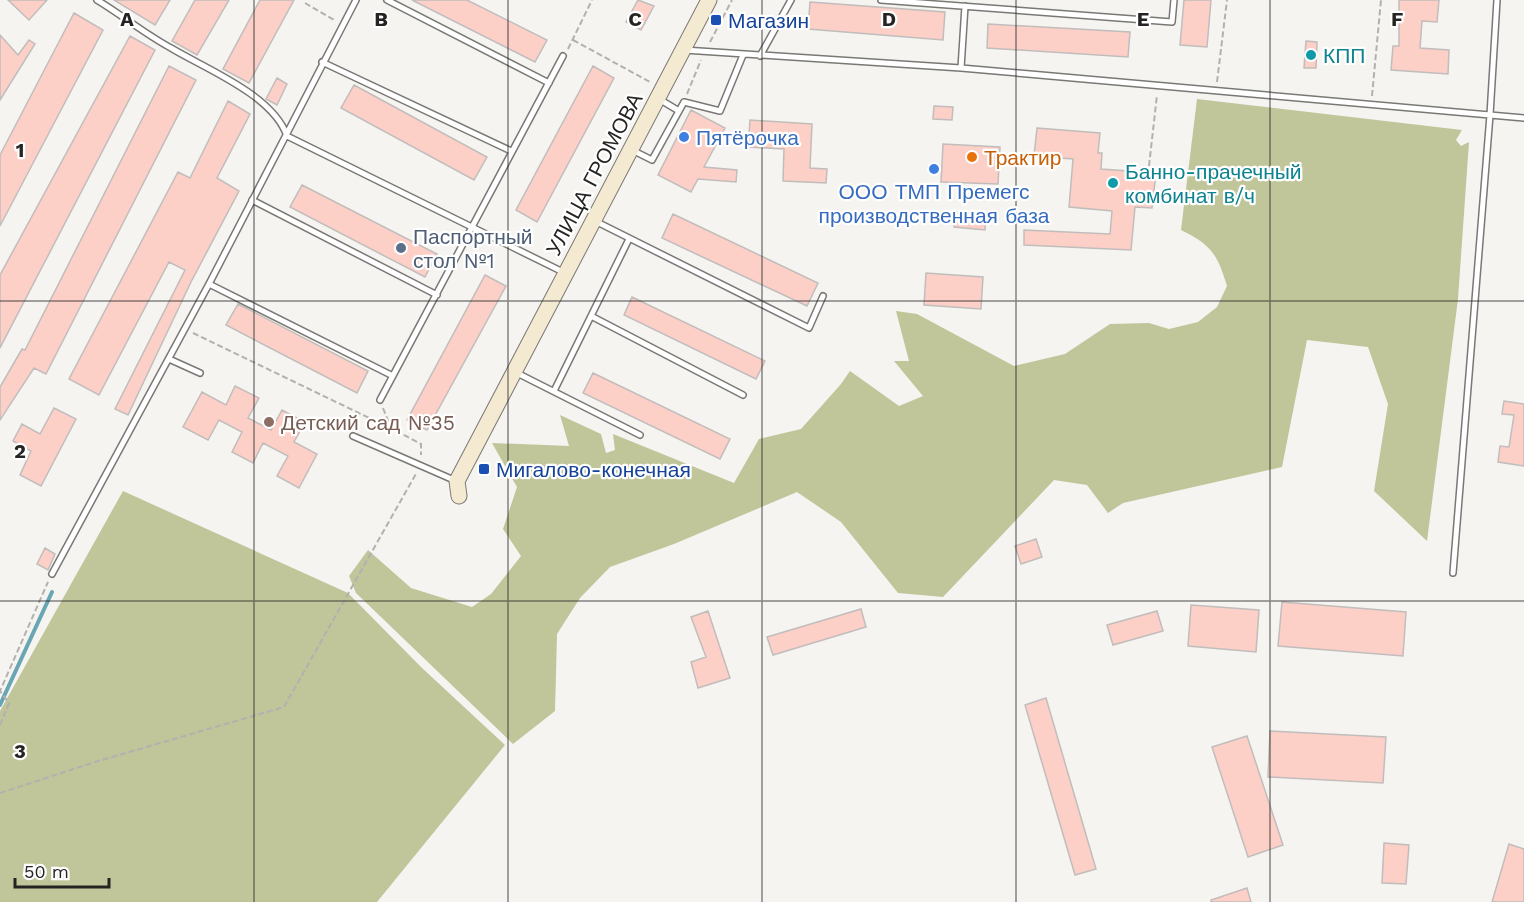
<svg xmlns="http://www.w3.org/2000/svg" width="1524" height="902" font-family="'Work Sans',sans-serif">
<style>
.green{fill:#c0c59a}
.lines{fill:none;stroke-linecap:round;stroke-linejoin:round}
.stream{stroke:#69a6b4;stroke-width:4}
.building{fill:#fccfc7;stroke:#c1bdbc;stroke-width:1.5}
.lane-casing{stroke:#797875;stroke-width:8}
.secondary-casing{stroke:#797875;stroke-width:17}
.path{stroke:#b3b1af;stroke-width:2;stroke-dasharray:6 3;stroke-linecap:butt}
.lane{stroke:#fff;stroke-width:5}
.secondary{stroke:#f3ead1;stroke-width:15}
.grid{fill:none;stroke:#252423;stroke-width:1.5;stroke-opacity:0.55}
.transit-dot{fill:#1a4fb4;stroke:#fff;stroke-width:2}
.culture-dot{fill:#0f9aa8;stroke:#fff;stroke-width:2}
.shop-dot{fill:#3f7fe0;stroke:#fff;stroke-width:2}
.food-dot{fill:#e8710a;stroke:#fff;stroke-width:2}
.service-dot{fill:#5c6f8a;stroke:#fff;stroke-width:2}
.education-dot{fill:#8d6e63;stroke:#fff;stroke-width:2}
.labels{text-anchor:middle;dominant-baseline:central;stroke-width:4.5;stroke-linejoin:round;paint-order:stroke}
.transit-label{font-size:21px;fill:#164399;stroke:#fff;text-anchor:start}
.culture-label{font-size:21px;fill:#0d838f;stroke:#fff;text-anchor:start}
.shop-label{font-size:21px;fill:#366cbe;stroke:#fff;text-anchor:start}
.food-label{font-size:21px;fill:#c56008;stroke:#fff;text-anchor:start}
.street-label{font-size:21px;fill:#252423;stroke:#fff}
.service-label{font-size:21px;fill:#4e5e75;stroke:#fff;text-anchor:start}
.education-label{font-size:21px;fill:#785e54;stroke:#fff;text-anchor:start}
.grid-label{font-size:20px;text-anchor:middle;font-weight:bold;fill:#252423;stroke:#fff;stroke-width:4.5;stroke-linejoin:round;paint-order:stroke}
</style>
<rect width="100%" height="100%" fill="#f6f4f1"/>
<path class="green" d="M1197,99L1462,130L1456,140L1461,146L1469,142L1458,299L1427,541L1374,491L1388,404L1368,347L1307,340L1282,467L1123,503L1108,513L1087,485L1054,480L943,597L898,593L841,522L797,492L674,544L610,567L580,598L557,634L555,711L513,744L356,593L349,576L368,550L411,588L472,607L491,594L521,556L503,529L517,487L492,443L569,446L560,415L601,434L606,453L615,450L613,434L734,483L759,439L801,429L841,384L850,371L899,406L923,396L894,361H909L896,311L917,314L1014,366L1065,354L1110,324L1149,323L1169,329L1198,322L1217,307L1227,286C1217,253 1211,245 1181,230Z
M123,491L348,593L421,667L505,745L377,902H0V711Z"/>
<g class="lines">
<path class="stream" d="M0,705L52,592"/>
</g>
<path class="building" d="M8,0H47L29,20Z
M114,0H170L155,25Z
M195,0H229L197,55L172,41Z
M260,0H294L249,83L223,69Z
M412,0H467L547,40L535,62Z
M638,0L654,6L641,30L626,22Z
M1184,0H1211L1207,47L1180,45Z
M1399,0H1439L1437,22L1422,21L1420,48L1449,50L1448,74L1391,70L1393,46H1399Z
M810,2L945,12L943,40L808,29Z
M74,13L103,30L0,226V155Z
M988,24L1130,32L1128,57L987,48Z
M0,35L18,55L29,40L35,44L0,100Z
M130,36L155,50L0,348V275Z
M1306,41L1317,42L1316,68H1304Z
M169,66L196,80L46,374L34,368L0,420V387L22,349L25,350Z
M593,66L614,78L537,222L516,210Z
M277,78L287,84L277,105L266,99Z
M354,85L487,157L474,180L341,108Z
M228,101L250,114L217,178L239,191L191,282L128,415L115,409L185,270L169,262L99,395L69,379L178,172L190,178Z
M934,106L953,107L952,120L933,119Z
M691,110L725,128L704,167L737,170L736,182L698,179L691,192L658,175Z
M750,120L812,124L810,168L827,169L826,183L783,181L784,149L748,147Z
M1037,128L1100,133L1098,153H1102L1101,169L1156,173L1152,208L1135,207L1131,250L1024,245V230L1110,234L1112,211L1069,207L1073,159L1034,156Z
M943,144L1000,147L998,184L941,182Z
M302,185L437,254L425,277L290,207Z
M955,212L986,214L985,230L954,227Z
M673,214L818,283L807,306L662,238Z
M926,273L983,277L981,309L924,305Z
M485,275L506,286L427,430L407,420Z
M632,297L765,361L756,379L624,315Z
M238,304L368,371L357,393L226,325Z
M593,373L730,439L720,459L583,393Z
M235,386L259,398L248,418L271,430L282,410L305,422L294,442L317,454L299,488L277,476L288,456L263,443L253,463L232,452L242,432L219,420L208,440L183,427L202,392L226,405Z
M1504,401L1524,404V466L1498,462L1500,446L1509,447L1514,415L1502,414Z
M54,408L76,419L41,486L20,475L31,451L13,441L22,424L40,434Z
M1036,539L1042,557L1021,564L1015,546Z
M45,548L55,554L48,570L37,564Z
M1282,602L1406,612L1403,656L1278,646Z
M1191,605L1259,610L1256,652L1188,646Z
M861,609L866,627L773,655L767,637Z
M708,611L730,678L698,688L691,662L706,657L691,617Z
M1157,611L1163,631L1113,645L1107,625Z
M1046,698L1096,869L1075,875L1025,705Z
M1270,731L1386,737L1383,783L1268,777Z
M1247,736L1283,845L1248,857L1212,747Z
M1384,843L1409,845L1406,884L1382,883Z
M1509,844L1524,849V902H1492Z
M1247,888L1251,902H1211V900Z"/>
<g class="lines">
<g class="lane-casing">
<path id="lane" d="M97,0C122,15 145,34 171,48C206,69 273,95 287,136L565,273
M387,0L549,83
M881,0L1172,22L1174,0
M684,50L961,68L1524,118
M760,56L791,0
M322,62L511,151
M961,68L965,6
M679,111L684,102L720,111L743,55
M632,150L652,160L679,111L659,99
M252,200L437,295
M595,221L809,328L823,296
M209,284L393,376
M591,316L743,395
M169,359L200,373
M515,372L640,435
M554,391L629,239
M380,400L563,56
M353,436L456,481
M1453,573L1490,115L1497,0
M52,574L209,284L356,0"/>
</g>
<g class="secondary-casing">
<path id="secondary" d="M459,496L457,481L709,0"/>
</g>
<path class="path" d="M305,3L336,21
M573,40L650,82
M710,42L732,0
M568,49L592,0
M1217,82L1227,0
M687,94L701,60
M1372,96L1381,0
M1149,166L1157,95
M193,333L390,428
M383,408L391,428L421,444V455
M0,725L9,703L0,691L48,582
M0,793L95,762L284,707L417,472"/>
<use href="#lane" class="lane"/>
<use href="#secondary" class="secondary"/>
</g>
<path class="grid" d="M254,0V902M508,0V902M762,0V902M1016,0V902M1270,0V902M0,301H1524M0,601H1524"/>
<g class="transit-dot">
<rect x="710" y="14" width="12" height="12" rx="3"/>
<rect x="478" y="463" width="12" height="12" rx="3"/>
</g>
<g class="culture-dot">
<circle cx="1311" cy="55" r="6"/>
<circle cx="1113" cy="183" r="6"/>
</g>
<g class="shop-dot">
<circle cx="684" cy="137" r="6"/>
<circle cx="934" cy="169" r="6"/>
</g>
<circle class="food-dot" cx="972" cy="157" r="6"/>
<circle class="service-dot" cx="401" cy="248" r="6"/>
<circle class="education-dot" cx="269" cy="422" r="6"/>
<g class="labels">
<g class="transit-label">
<text x="728" y="20">Магазин</text>
<text x="496" y="469">Мигалово-конечная</text>
</g>
<g class="culture-label">
<text x="1323" y="55">КПП</text>
<text x="1125" y="171">Банно-прачечный<tspan x="1125" dy="24">комбинат в/ч</tspan></text>
</g>
<g class="shop-label">
<text x="696" y="137">Пятёрочка</text>
<text x="934" y="191" text-anchor="middle">ООО ТМП Премегс<tspan x="934" dy="24">производственная база</tspan></text>
</g>
<g class="food-label">
<text x="984" y="157">Трактир</text>
</g>
<g class="street-label">
<text transform="translate(594 174) rotate(-62)">УЛИЦА ГРОМОВА</text>
</g>
<g class="service-label">
<text x="413" y="236">Паспортный<tspan x="413" dy="24">стол №1</tspan></text>
</g>
<g class="education-label">
<text x="281" y="422">Детский сад №35</text>
</g>
</g>
<g class="grid-label">
<text x="127" y="26">A</text>
<text x="381" y="26">B</text>
<text x="635" y="26">C</text>
<text x="889" y="26">D</text>
<text x="1143" y="26">E</text>
<text x="1397" y="26">F</text>
<text x="20" y="157">1</text>
<text x="20" y="458">2</text>
<text x="20" y="758">3</text>
</g>
<path d="M15 878v9h94v-9" fill="none" stroke="#252423" stroke-width="3"/>
<text x="24" y="878" font-size="18" fill="#252423" stroke="#ffffff" stroke-width="4.5" paint-order="stroke">50 m</text>
</svg>
